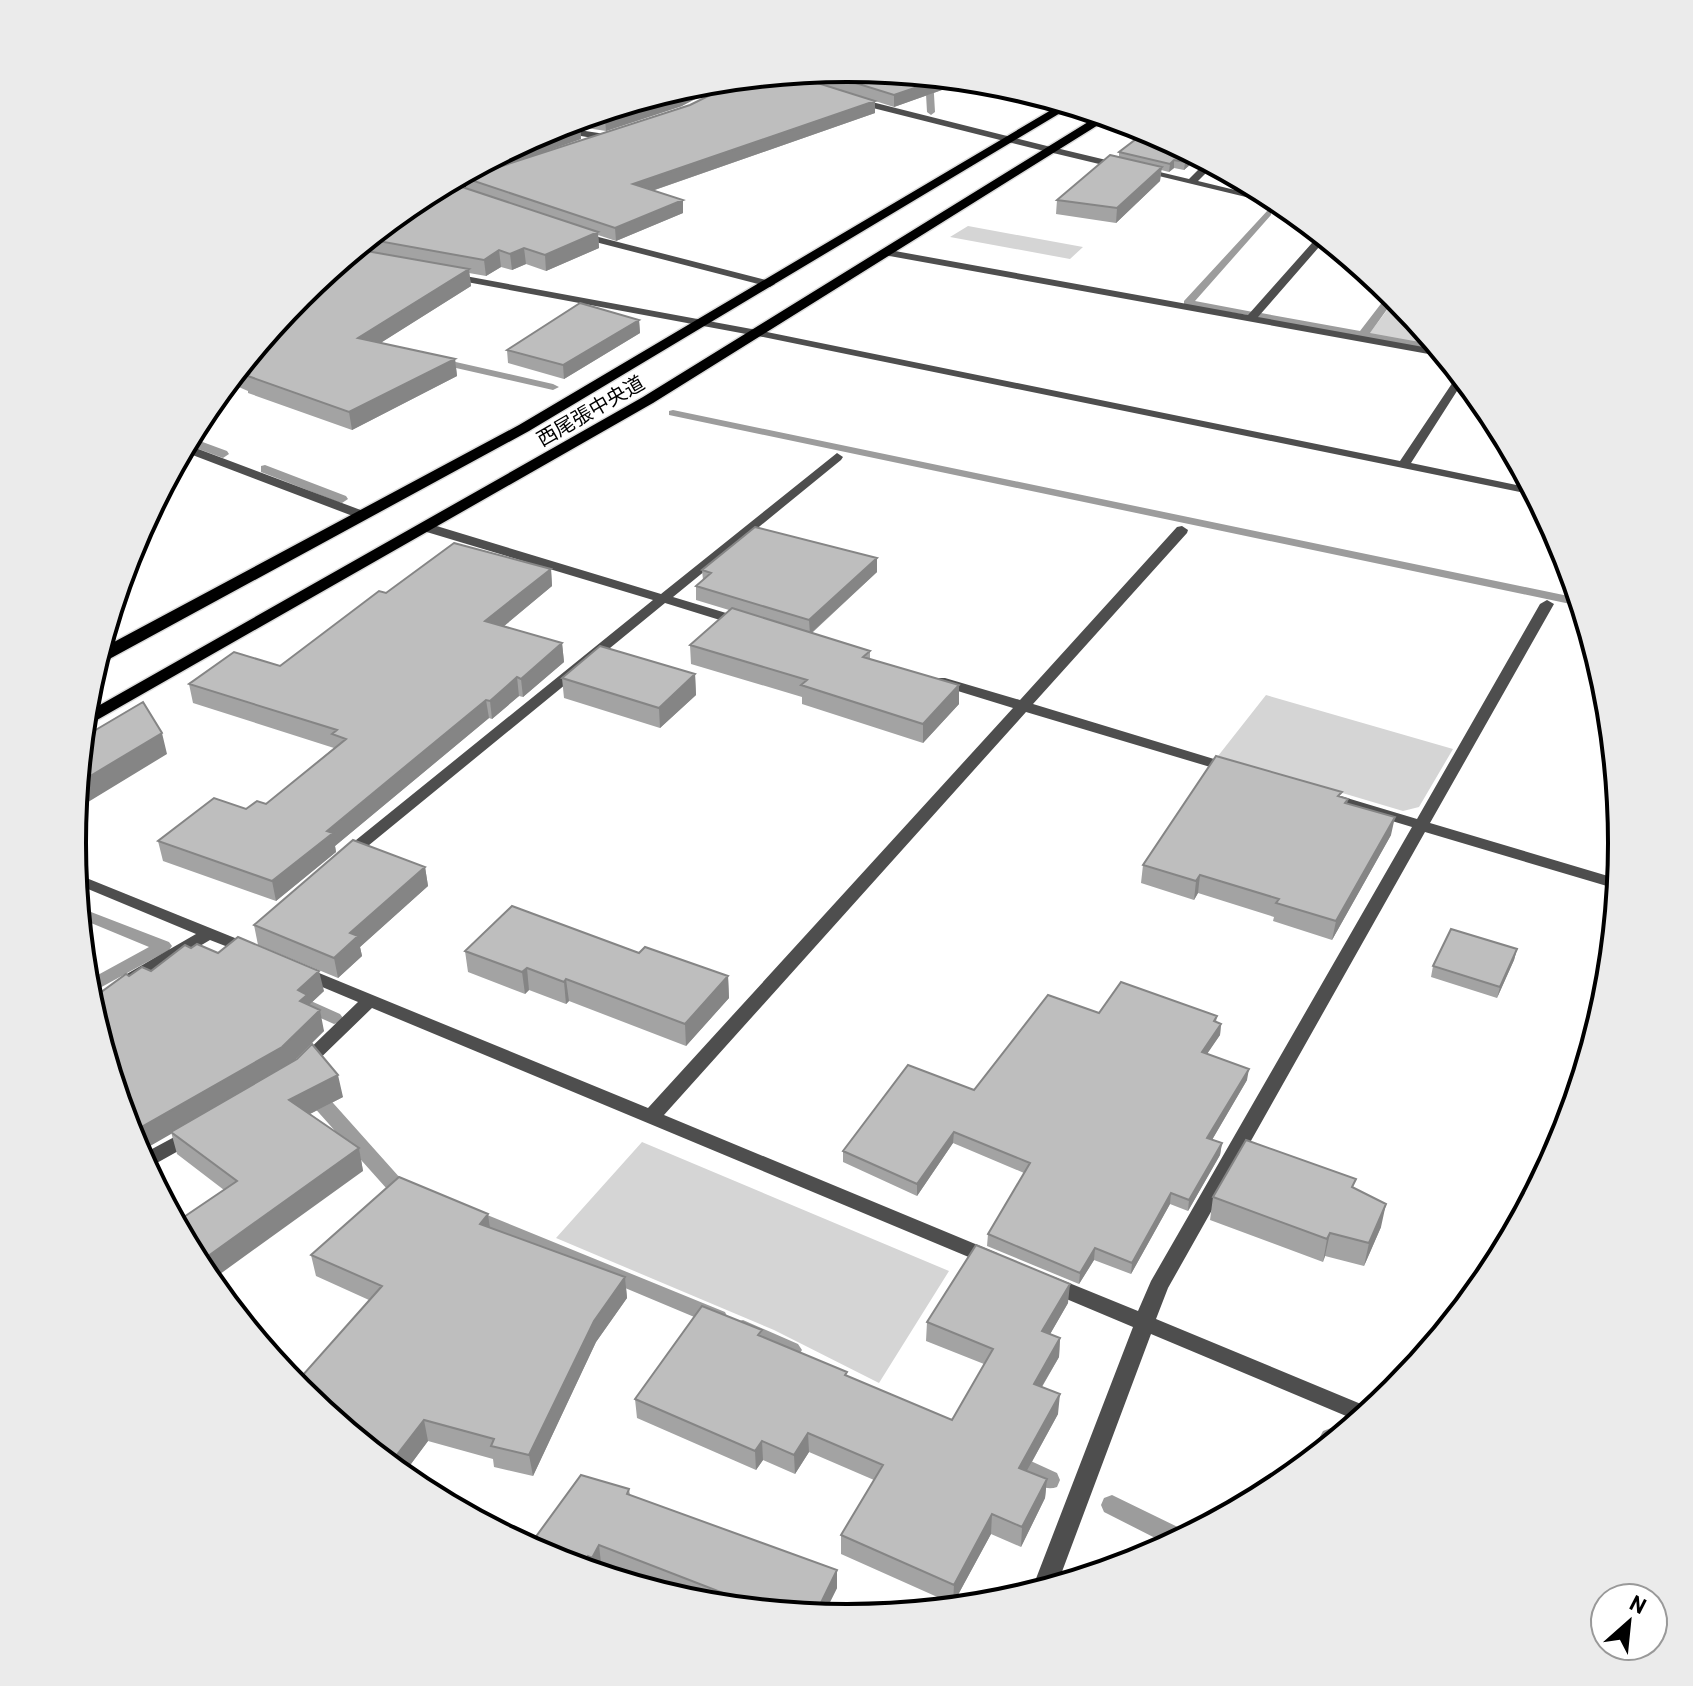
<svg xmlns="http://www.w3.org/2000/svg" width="1693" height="1686" font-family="Barlow,'Noto Sans JP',sans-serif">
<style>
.green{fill:#d5d5d5}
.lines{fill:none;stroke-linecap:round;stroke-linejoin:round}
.stream{fill:#9c9c9c;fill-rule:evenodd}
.primary-casing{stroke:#dbdbdb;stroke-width:3}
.minor{fill:#4e4e4e;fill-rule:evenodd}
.tertiary{fill:#4e4e4e;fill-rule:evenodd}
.secondary{fill:#1b1b1b;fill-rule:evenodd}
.primary{fill:#000;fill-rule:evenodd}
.wall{fill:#a3a3a3;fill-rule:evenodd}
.shaded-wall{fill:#858585}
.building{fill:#bebebe;stroke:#858585;stroke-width:2}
.labels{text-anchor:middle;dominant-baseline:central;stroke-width:7;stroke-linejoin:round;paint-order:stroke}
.far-street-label{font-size:20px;fill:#000;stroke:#fff}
.rim{fill:none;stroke:#000;stroke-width:4}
</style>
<rect width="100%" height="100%" fill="#fff"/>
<path class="green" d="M968,226L1083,247L1070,259L950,237Z
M1388,309L1410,314L1437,347L1369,334Z
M1266,695L1453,749L1419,807L1403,811L1218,756Z
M642,1142L949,1271L879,1383L774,1330L556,1238Z"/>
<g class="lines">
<path class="stream" d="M925,76L933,77L935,112L931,115L927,112Z
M1268,210L1271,211V215L1195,301L1253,312V316L1184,305V301Z
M1390,292L1396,297L1370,333L1436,345L1441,352L1261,319L1256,316L1261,313L1360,331Z
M438,358L553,384L559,387L553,390L434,363V359Z
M673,410L1578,598L1580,606L669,415V411Z
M189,437L227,451L229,454L223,458L185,444Z
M265,465L346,496L348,499L342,503L338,502L261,472V466Z
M78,907L169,942L172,946L169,950L87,995L85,982L149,947L79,918Z
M302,997L340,1014L343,1018L340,1022L334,1024L296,1007L293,1003L296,999Z
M310,1084L317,1085L401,1179L418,1186L421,1191L418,1196L411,1198L387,1189L303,1095L301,1090L303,1085Z
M470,1208L725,1312L728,1318L725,1324L718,1326L711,1324L463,1220L460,1215L463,1210Z
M743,1320L798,1344L802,1350L798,1356L791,1358L784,1356L736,1334L733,1328L736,1322Z
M1331,1428L1344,1433L1317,1454L1314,1448L1323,1431Z
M1009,1451L1057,1473L1060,1480L1057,1487C1040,1493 1017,1474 1001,1467L998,1460L1001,1453Z
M1112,1495L1188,1532L1189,1534L1169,1545L1104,1512L1101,1505L1104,1498Z"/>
<g class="primary-casing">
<path id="primary" d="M1063,103L1072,106L529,431L102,663L95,664L99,650L519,425Z
M1101,114L1111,117L653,403L83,728L84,714L643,397Z"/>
</g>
<path class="minor" d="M553,126L605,134L609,137L605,140L545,130Z
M1052,147L1123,164L1125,166L1120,169L1049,152L1048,150Z
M1207,161L1214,165L1198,181L1280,201L1288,207L1138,171L1143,168L1189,179Z
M579,232L774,282L775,284L770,287L576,237L574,235Z
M1320,234L1326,239L1258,317L1440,350L1445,357L884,255L879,252L884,249L1248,315Z
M757,330L1400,461L1459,373L1464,380L1411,463L1531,488L1535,495L753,335V331Z
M185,444L366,512L368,515L362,519L358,518L182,451Z
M837,453L843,457L841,460L673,597L746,619L748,622L746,625H736L665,603L352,859H340L338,856L340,853L653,600L420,530V524H430L661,594Z
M1182,526L1188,530L1187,533L1033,704L1237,766L1240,769L1237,772H1227L1026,712L664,1115L997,1253L1000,1258L997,1263L990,1266L983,1263L372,1008L308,1070H296L293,1066L296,1062L358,1002L296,976L293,972L302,966L648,1108L1013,708L935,684L933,681L935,678H945L1020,700L1177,527Z
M1547,600L1554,604L1430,823L1618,879L1617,889L1425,832L1168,1288L1156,1319L1373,1409L1358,1421L1151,1334L1057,1585L1034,1592L1032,1589L1133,1327L1045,1290L1042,1284L1045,1278L1052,1276L1138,1311L1151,1281L1412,827L1322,800L1319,797L1327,792L1417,819L1540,604Z
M74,873L257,947L260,951L251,956L210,940L137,983H125L122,979L125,975L196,934L76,884Z
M191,1128L198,1130L200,1135L198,1140L146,1169L139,1156Z"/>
<path class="tertiary" d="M856,98L1055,148L1056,150L1052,153L853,103L852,101Z
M449,273L757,330L762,333L757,336L445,278V274Z"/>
<path class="secondary" d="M486,174L491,177L489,179L401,211L411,202Z"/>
<use href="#primary" class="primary"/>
</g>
<path class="wall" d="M847,68L970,80L894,107L790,74Z
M696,83L682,106L606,131L580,127L581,139L524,159L875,101V113L652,191L683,213L616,241L598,235L599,248L546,271L526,264L512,270L501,267L486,276L469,273L471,286L380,343L455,359L457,376L352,430L248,393V391L227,382L299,295L416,198L550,127ZM465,180L466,188L453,184Z
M1119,152L1199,157L1184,170L1174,168L1169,172L1161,170L1160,181L1116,223L1056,214L1057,200L1119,157Z
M639,320L640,333L564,379L508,363L507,350Z
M877,558V572L812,633L870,651V659L959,685V704L923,743L802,704V697L691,664L690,645L729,610L696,600V586L703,580L702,570Z
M551,569L552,586L503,627L562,643L564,662L523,697L519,696L492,719L489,718L335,846L336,852L276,901L163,861L158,841L246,809L266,804L334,748L193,703L189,684L280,666L386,593Z
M695,674L696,695L660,728L564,698L562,678Z
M1341,797L1348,799L1347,803L1391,835L1332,940L1273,921L1274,917L1198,893L1194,900L1141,883L1143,865Z
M425,867L428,886L360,947L362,956L338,978L258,945L254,925Z
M191,948L324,991L309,1005L324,1031L293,1061L343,1097L310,1114L359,1148L363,1171L224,1190L177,1154L129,976L151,971Z
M1517,949L1514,960L1497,998L1431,977L1433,966Z
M465,951L639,953L728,976L729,998L686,1046L569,1001L566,1004L529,990L525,994L468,972Z
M1099,1013L1217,1016L1216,1022L1221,1024L1220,1035L1207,1053L1247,1080L1212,1140L1222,1143L1220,1155L1188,1211L1170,1204L1131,1274L1094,1260L1079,1284L987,1246L988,1234L1024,1173L953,1143L917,1196L843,1162V1151L974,1090Z
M1354,1188L1381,1227L1364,1266L1325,1256L1323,1262L1210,1220L1213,1197Z
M488,1214L490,1227L625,1277L627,1298L596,1342L533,1476L494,1467L493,1459L428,1441L402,1476L298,1391L295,1384L369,1300L316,1276L311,1255Z
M1068,1303L1050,1334L1060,1338L1059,1357L1042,1387L1058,1414L1027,1471L1047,1479L1045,1498L1021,1547L991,1534L953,1604L841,1554V1535L874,1480L809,1452L795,1474L763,1460L756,1470L637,1418L635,1399L762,1336L847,1376L952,1420L984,1364L926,1341L927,1322Z
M629,1489L630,1495L837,1570V1588L823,1616L708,1604L601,1563L596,1573L550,1559L534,1550L532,1542Z"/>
<path class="shaded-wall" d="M944,78L970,80L894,107V95Z
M734,79L682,106L606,131L605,119L706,82Z
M875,101V113L634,197L633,184Z
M580,124L581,139L467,179L465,178V180L424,194L510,148Z
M1194,154L1199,157L1184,170L1185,162Z
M1174,160V168L1169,172L1170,164Z
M1162,167L1160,181L1116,223L1117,208Z
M683,200V213L616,241L615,228Z
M598,232L599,248L546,271L545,255Z
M524,248L526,264L512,270L510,254Z
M499,250L501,267L486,276L484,260Z
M469,269L471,286L360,356L358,338Z
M639,320L640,333L564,379L563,365Z
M455,359L457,376L352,430L349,412Z
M877,558V572L810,634L809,620Z
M551,569L552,586L487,640L485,621Z
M562,643L564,662L523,697L521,679Z
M695,674L696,695L660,728L659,708Z
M517,677L519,696L492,719L490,701Z
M959,685V704L923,743V724Z
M486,700L489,718L335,846L336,852L276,901L272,881L327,831Z
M162,733L167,754L75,810L77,784Z
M1395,817L1391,835L1332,940L1336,921Z
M425,867L428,886L360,947L362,956L338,978L334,958L350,933Z
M1200,875L1198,893L1194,900L1196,881Z
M1517,949L1514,960L1497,998L1500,987Z
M527,968L529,990L525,994L522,972Z
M319,971L324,991L309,1005L304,1022L298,990Z
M728,976L729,998L686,1046L685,1024Z
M566,979L569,1001L566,1004L564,982Z
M320,1010L324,1031L286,1069L171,1132V1134L138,1153L129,1134Z
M1221,1024L1220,1035L1201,1063L1202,1052Z
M1249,1069L1247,1080L1206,1150L1207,1138Z
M338,1075L343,1097L294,1122L289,1100Z
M954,1132L953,1143L917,1196V1184Z
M1222,1143L1220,1155L1188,1211L1189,1200Z
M359,1148L363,1171L209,1282L202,1273L197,1264Z
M1171,1193L1170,1204L1131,1274L1132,1263Z
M1386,1204L1381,1227L1364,1266L1369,1243Z
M488,1214L491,1235L480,1224Z
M1330,1233L1325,1256L1323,1262L1327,1239Z
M1095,1248L1094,1260L1079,1284L1080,1273Z
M625,1277L627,1298L596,1342L533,1476L529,1455L594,1321Z
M1070,1284L1068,1303L1041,1350L1042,1331Z
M1060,1338L1059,1357L1032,1403L1034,1384Z
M1060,1394L1058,1414L1018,1487L1019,1468Z
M424,1420L428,1441L402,1476L389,1465Z
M808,1433L809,1452L795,1474L794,1455Z
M762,1441L763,1460L756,1470L755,1451Z
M1047,1479L1045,1498L1021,1547L1022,1527Z
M992,1514L991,1534L953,1604L954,1585Z
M599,1545L601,1563L596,1573L594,1572L592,1558Z
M588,1556L589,1571L587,1570L586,1560Z
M837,1570V1588L823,1616L815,1615Z"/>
<path class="building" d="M847,68L944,78L894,95L817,71Z
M789,74L875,101L633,184L683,200L615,228L465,178L690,105L733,84L741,78Z
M706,82L682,95L605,119L586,116L696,83Z
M566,122L580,124L510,148L550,127Z
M1148,130L1194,154L1185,162L1174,160L1170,164L1119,152Z
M1110,155L1162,167L1117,208L1057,200Z
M447,182L598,232L545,255L524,248L510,254L499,250L484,260L367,239L416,198Z
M355,249L469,269L358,338L455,359L349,412L245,375L248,374L237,370L299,295Z
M580,303L639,320L563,365L507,350Z
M755,527L877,558L809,620L696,586L711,573L702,570Z
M454,543L551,569L485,621L562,643L521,679L517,677L490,701L486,700L327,831L333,833L272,881L158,841L214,798L246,809L257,801L266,804L346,739L332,734L337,730L189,684L234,652L280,666L379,591L386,593Z
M732,608L870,651L863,657L959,685L923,724L801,685L807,680L690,645Z
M600,646L695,674L659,708L562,678Z
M143,702L162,733L77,784L82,738Z
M1216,756L1342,792L1338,796L1348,799L1345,803L1395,817L1336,921L1276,903L1279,899L1200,875L1196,881L1143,865Z
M353,840L425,867L350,933L358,936L334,958L254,925Z
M512,906L639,953L645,947L728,976L685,1024L566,979L564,982L527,968L522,972L465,951Z
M1451,929L1517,949L1500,987L1433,966Z
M238,937L319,971L298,990L307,995L300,1001L320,1010L282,1047L129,1134L89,1001L126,974L129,976L142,967L151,971L185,945L191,948L197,944L218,953Z
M1121,982L1217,1016L1214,1021L1221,1024L1202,1052L1249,1069L1207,1138L1222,1143L1189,1200L1171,1193L1132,1263L1095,1248L1080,1273L988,1234L1030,1163L954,1132L917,1184L843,1151L908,1065L974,1090L1048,995L1099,1013Z
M312,1044L338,1075L289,1100L359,1148L197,1264L175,1223L237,1181L171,1132L297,1059Z
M1246,1140L1356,1179L1352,1187L1386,1204L1369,1243L1330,1233L1327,1239L1213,1197Z
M399,1177L488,1214L480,1224L625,1277L594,1321L529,1455L491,1446L494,1439L424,1420L389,1465L298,1391L290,1380L295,1384L382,1286L311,1255Z
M976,1245L1070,1284L1042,1331L1060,1338L1034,1384L1060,1394L1019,1468L1047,1479L1022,1527L992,1514L954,1585L841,1535L883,1465L808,1433L794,1455L762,1441L755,1451L635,1399L702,1306L762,1330L758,1335L847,1372L845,1375L952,1420L993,1349L927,1322Z
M581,1475L629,1489L627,1494L837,1570L815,1615L767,1610L599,1545L592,1558L588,1556L586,1560L532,1542Z"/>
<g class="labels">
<g class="far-street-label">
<text transform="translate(590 410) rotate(-30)">西尾張中央道</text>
</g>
</g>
<path d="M0 0H1693V1686H0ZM86 843a761 761 0 1 1 1522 0a761 761 0 1 1-1522 0Z" fill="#ebebeb" fill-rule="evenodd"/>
<path class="rim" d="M86 843a761 761 0 1 1 1522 0a761 761 0 1 1-1522 0Z"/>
<g transform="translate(1629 1622) rotate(27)"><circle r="38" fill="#ffffff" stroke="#999999" stroke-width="2"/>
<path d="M0-6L14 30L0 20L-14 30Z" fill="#000000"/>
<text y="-12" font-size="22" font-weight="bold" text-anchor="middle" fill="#000000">N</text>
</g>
</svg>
